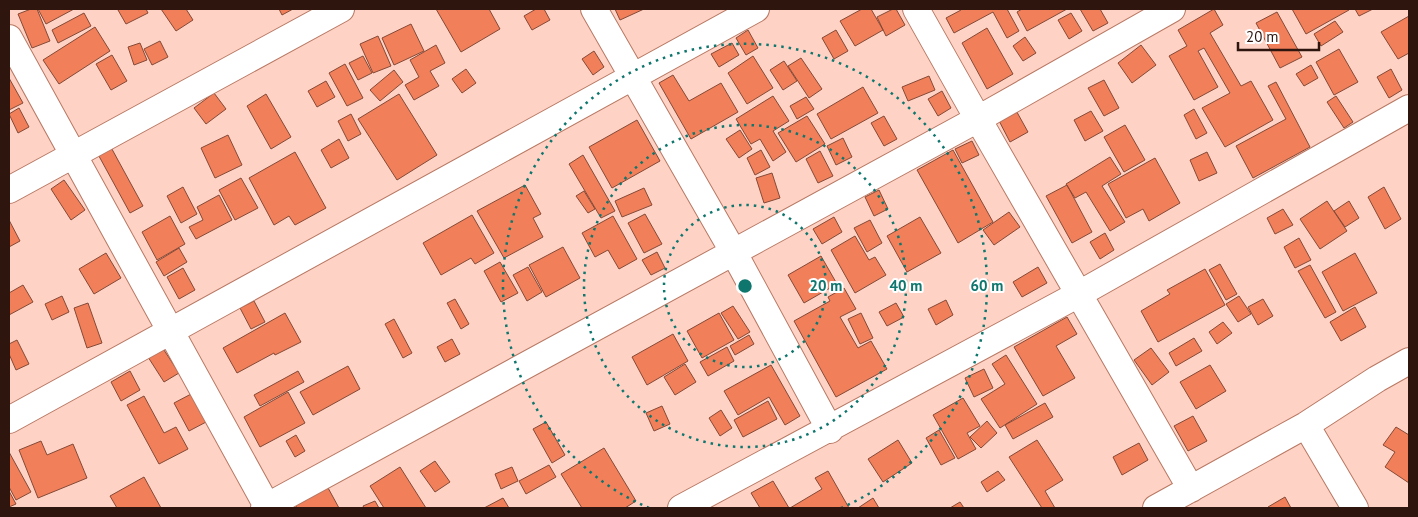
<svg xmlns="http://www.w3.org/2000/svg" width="1418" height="517" font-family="'PT Sans',sans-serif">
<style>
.building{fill:#f17f5a;stroke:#854936}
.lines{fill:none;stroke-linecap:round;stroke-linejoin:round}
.minor-casing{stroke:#b87863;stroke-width:28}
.minor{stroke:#fff;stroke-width:26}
.ring{fill:none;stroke:#0f766e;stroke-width:2.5;stroke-dasharray:2.5 5}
.centre{fill:#0f766e;stroke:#fff;stroke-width:2.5}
.ring-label{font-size:15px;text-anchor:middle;font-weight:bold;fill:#0f766e;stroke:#fff;stroke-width:4;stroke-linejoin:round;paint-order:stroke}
</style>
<rect width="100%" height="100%" fill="#fed3c6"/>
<path class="building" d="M31,9H37L50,41L32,48L18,14Z
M38,9H74L46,24Z
M121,9H146L148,13L126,24L118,10Z
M161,9H186L193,20L176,31Z
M279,9H293L282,15Z
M436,9H489L500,29L461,52Z
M536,9H544L550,20L532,30L524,16Z
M615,9H644L620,20Z
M862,9H871L883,30L855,46L840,21Z
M893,9H896L905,25L886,36L877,17Z
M960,9H1007L1019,31L1007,38L993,12L954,33L946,18L961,10Z
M1022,9H1067L1027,31L1017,12Z
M1080,9H1100L1108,23L1093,31Z
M1214,9L1223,25L1210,33L1241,86L1251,81L1273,120L1225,147L1202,108L1230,93L1204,48L1198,51L1218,87L1194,100L1169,56L1187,46L1178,30Z
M1292,9H1348L1349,10L1306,34Z
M1355,9H1373L1359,16Z
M1277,12L1302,57L1280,68L1256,23Z
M84,13L91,26L58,43L52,30Z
M1071,13L1082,31L1069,39L1058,20Z
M1409,16V53L1398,59L1381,32Z
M1335,21L1343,32L1321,46L1314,34Z
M411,24L424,51L394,65L382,38Z
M95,27L110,51L59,84L43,60Z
M987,28L1013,74L987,89L962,43Z
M748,30L758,48L746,55L736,38Z
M836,30L848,51L834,59L822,38Z
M378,36L391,66L373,73L360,44Z
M1025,37L1036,53L1023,61L1013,46Z
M160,41L168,57L152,65L144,49Z
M140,43L147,60L134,65L128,47Z
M732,43L739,55L719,67L711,54Z
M436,45L445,63L430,71L439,86L414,100L405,85L419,77L410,60Z
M1141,45L1156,65L1132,83L1118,63Z
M1339,49L1358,82L1334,95L1316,62Z
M594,51L604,67L593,75L582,59Z
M112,55L127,81L111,90L96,64Z
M363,56L372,73L358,80L349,63Z
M753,56L773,88L747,104L728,73Z
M801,58L822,89L809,98L788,66Z
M784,61L797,81L783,90L770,70Z
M345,64L363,98L347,106L329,73Z
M1311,65L1318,78L1304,86L1296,74Z
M466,69L476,83L462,93L452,79Z
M1391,69L1402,90L1389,98L1377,77Z
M394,70L403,82L380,101L370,90Z
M673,75L689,101L721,83L738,112L691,139L659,83Z
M929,76L935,90L908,101L902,87Z
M9,78L23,103L9,110Z
M1104,80L1119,108L1104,116L1088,88Z
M326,81L335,97L317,107L308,91Z
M1276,82L1310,147L1253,178L1236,146L1286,119L1268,86Z
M863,87L878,113L831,139L817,114Z
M942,91L951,108L938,116L928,99Z
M214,93L226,109L206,124L194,108Z
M266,94L291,137L271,149L247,106Z
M399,94L437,155L397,180L358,119Z
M773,96L789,121L773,131L786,152L773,161L760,139L751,144L736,119Z
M1336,96L1353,122L1344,128L1327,102Z
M806,97L814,109L797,119L790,106Z
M1013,105L1028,132L1010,142L996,115Z
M19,108L29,127L18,133L9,114Z
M1194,109L1207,133L1196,139L1184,115Z
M1091,111L1103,131L1085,141L1074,120Z
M351,114L361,134L348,141L338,121Z
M807,116L825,144L796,162L778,133Z
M884,116L897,139L884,146L871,123Z
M637,120L660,161L612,188L589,147Z
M1125,125L1145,160L1124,172L1104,137Z
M740,130L752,149L739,158L726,139Z
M228,135L242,165L215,178L201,148Z
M843,138L852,157L836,165L827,146Z
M339,139L349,158L331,168L321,150Z
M107,140L143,206L130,213L94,147Z
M972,141L979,155L962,163L955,149Z
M761,150L770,167L755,175L747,158Z
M953,150L993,222L958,243L917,170Z
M820,151L833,176L818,183L806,159Z
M295,152L326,208L295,225L289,216L274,225L249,178Z
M1207,152L1217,173L1199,181L1190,160Z
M583,155L615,211L601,218L569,164Z
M1110,157L1121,174L1102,186L1125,222L1110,231L1086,192L1075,198L1066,184Z
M1155,158L1180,203L1149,221L1143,209L1126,218L1108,184Z
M772,173L780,198L764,203L756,178Z
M241,178L258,208L235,220L219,190Z
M64,180L85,210L71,220L51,189Z
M525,185L541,214L533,218L543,237L504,258L477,211Z
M1067,185L1092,232L1072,243L1046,196Z
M183,187L197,214L181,223L167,196Z
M1384,187L1401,219L1385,229L1368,197Z
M644,188L652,205L622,217L615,201Z
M879,190L888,209L874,216L865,197Z
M584,191L595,209L588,213L576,196Z
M219,195L232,220L196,239L189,227L203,220L197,207Z
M1327,201L1347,231L1320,249L1300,219Z
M1349,201L1359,218L1345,227L1334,211Z
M1283,209L1293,225L1275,234L1267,218Z
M1009,212L1020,227L994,245L983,230Z
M645,214L662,244L644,253L628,223Z
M472,215L494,253L475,264L471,258L441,275L423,243Z
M170,216L185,244L157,260L142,232Z
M613,216L637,259L619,269L608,250L595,257L582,233Z
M834,217L842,232L822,244L813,229Z
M920,217L941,253L907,272L887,236Z
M9,220L20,241L9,247Z
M870,220L882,243L867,252L854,228Z
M1105,233L1114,250L1100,259L1090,242Z
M855,236L869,260L875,257L886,275L855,293L831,250Z
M1299,238L1311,260L1295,268L1284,247Z
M563,247L580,278L546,297L529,265Z
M179,248L187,262L164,276L156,262Z
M657,252L665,268L651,275L642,260Z
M106,253L121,278L94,294L79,269Z
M1355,253L1377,293L1343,311L1322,272Z
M821,256L837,284L804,303L788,275Z
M500,262L518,293L501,302L484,271Z
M1220,264L1237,294L1226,300L1209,270Z
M1310,265L1336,312L1325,318L1298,271Z
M528,267L542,292L527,301L513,275Z
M1038,267L1047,283L1022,297L1013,282Z
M183,268L195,290L179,299L167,277Z
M1205,269L1225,305L1158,342L1141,311L1170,294L1167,290Z
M23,285L33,302L9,315V293Z
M844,288L856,309L840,317L858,348L871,341L887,369L836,397L794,321L830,301L828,297Z
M62,296L69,312L52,320L45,304Z
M1239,296L1251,314L1238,322L1226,304Z
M455,299L469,324L461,329L447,303Z
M1263,299L1273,316L1258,325L1248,307Z
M946,300L953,315L936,325L928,309Z
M254,301L265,322L251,329L240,308Z
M88,303L102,343L87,348L74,308Z
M896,303L904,317L887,326L879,312Z
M733,306L750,332L738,339L721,313Z
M1355,307L1366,327L1341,341L1330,322Z
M285,313L301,342L275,355L274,353L237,373L223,348Z
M719,313L734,340L702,358L687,331Z
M861,313L873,338L860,344L848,319Z
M1067,317L1077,334L1056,346L1075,378L1043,396L1014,347Z
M394,319L412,353L403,358L385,324Z
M1223,322L1232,333L1217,344L1209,332Z
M673,334L688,361L647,385L632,357Z
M749,335L754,344L735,355L730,346Z
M1194,338L1202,351L1176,366L1169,353Z
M452,339L460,354L445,362L437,347Z
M17,340L29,364L16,370L9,354V344Z
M162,347L179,373L164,382L148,357Z
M727,347L734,361L708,376L700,362Z
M1151,348L1169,372L1152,385L1134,360Z
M1006,355L1037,404L1000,428L981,399L1005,384L992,364Z
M685,364L696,382L675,395L664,377Z
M771,365L800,416L785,425L769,397L738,415L724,391Z
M1210,365L1226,391L1196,409L1180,382Z
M348,366L360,389L313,415L300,392Z
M984,369L993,388L974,397L965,378Z
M130,371L140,390L121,401L111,382Z
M298,371L304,382L260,406L254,395Z
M288,392L305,423L260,447L244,417Z
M193,393L208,421L189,431L174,403Z
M144,396L164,433L176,427L188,449L159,464L127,405Z
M963,398L980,426L967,433L976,449L958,459L933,415Z
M768,401L777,419L743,437L734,420Z
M1045,403L1053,417L1013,439L1005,425Z
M662,406L670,424L654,431L646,413Z
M721,410L732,428L720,436L709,418Z
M1193,416L1207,441L1188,451L1174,426Z
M987,421L997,433L981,448L970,437Z
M546,422L565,455L552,463L533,429Z
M1396,427L1409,435V483L1385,467L1395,452L1383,445Z
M939,430L955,458L941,465L926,438Z
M296,435L305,451L295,457L286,441Z
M898,440L912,463L883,482L868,459Z
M1037,440L1063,480L1045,491L1055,508H1042L1009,457Z
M41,441L47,455L73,444L87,478L38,498L19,450Z
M1139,443L1148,460L1122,475L1113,457Z
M604,448L636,501L625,508H582L561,474Z
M9,452L31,492L16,500L9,487Z
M435,461L450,482L435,492L420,471Z
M549,465L556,477L526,494L519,481Z
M400,467L426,508H384L370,486Z
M512,467L518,481L501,489L495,474Z
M828,471L849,508H790L822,489L815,478Z
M998,471L1005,480L987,492L981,482Z
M144,477L161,508H117L110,496Z
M773,481L789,508H760L751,493Z
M327,486L339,508H297L295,504Z
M9,491L16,504L9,507Z
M1285,497L1291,508H1269L1268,507Z
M503,498L509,508H484Z
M873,498L879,508H858Z
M375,501L379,508H364L363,506Z
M960,502L964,508H950Z"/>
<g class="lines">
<g class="minor-casing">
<path id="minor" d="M594,9L734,253L830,430
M916,9L978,119L1191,489
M9,38L268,508
M9,190L341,9
M9,420L756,9
M1306,425L1355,508
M264,508L978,119L1172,9
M681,508L1079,294L1409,108
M1156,508L1306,425L1377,379L1409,361"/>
</g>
<use href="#minor" class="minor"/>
</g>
<g class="ring">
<circle cx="745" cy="286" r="81"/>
<circle cx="745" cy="286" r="161"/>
<path d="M649 508A242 242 0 1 1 841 508"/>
</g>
<circle cx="745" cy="286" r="8" class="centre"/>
<g class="ring-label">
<text x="826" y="291">20 m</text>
<text x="906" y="291">40 m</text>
<text x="987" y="291">60 m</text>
</g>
<rect width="1418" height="517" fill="none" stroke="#2e150d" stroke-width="20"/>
<path d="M1238 42v8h81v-8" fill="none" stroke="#2e150d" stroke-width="2.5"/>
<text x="1246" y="42" font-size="15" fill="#2e150d" stroke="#ffffff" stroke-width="4" paint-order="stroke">20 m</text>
</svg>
